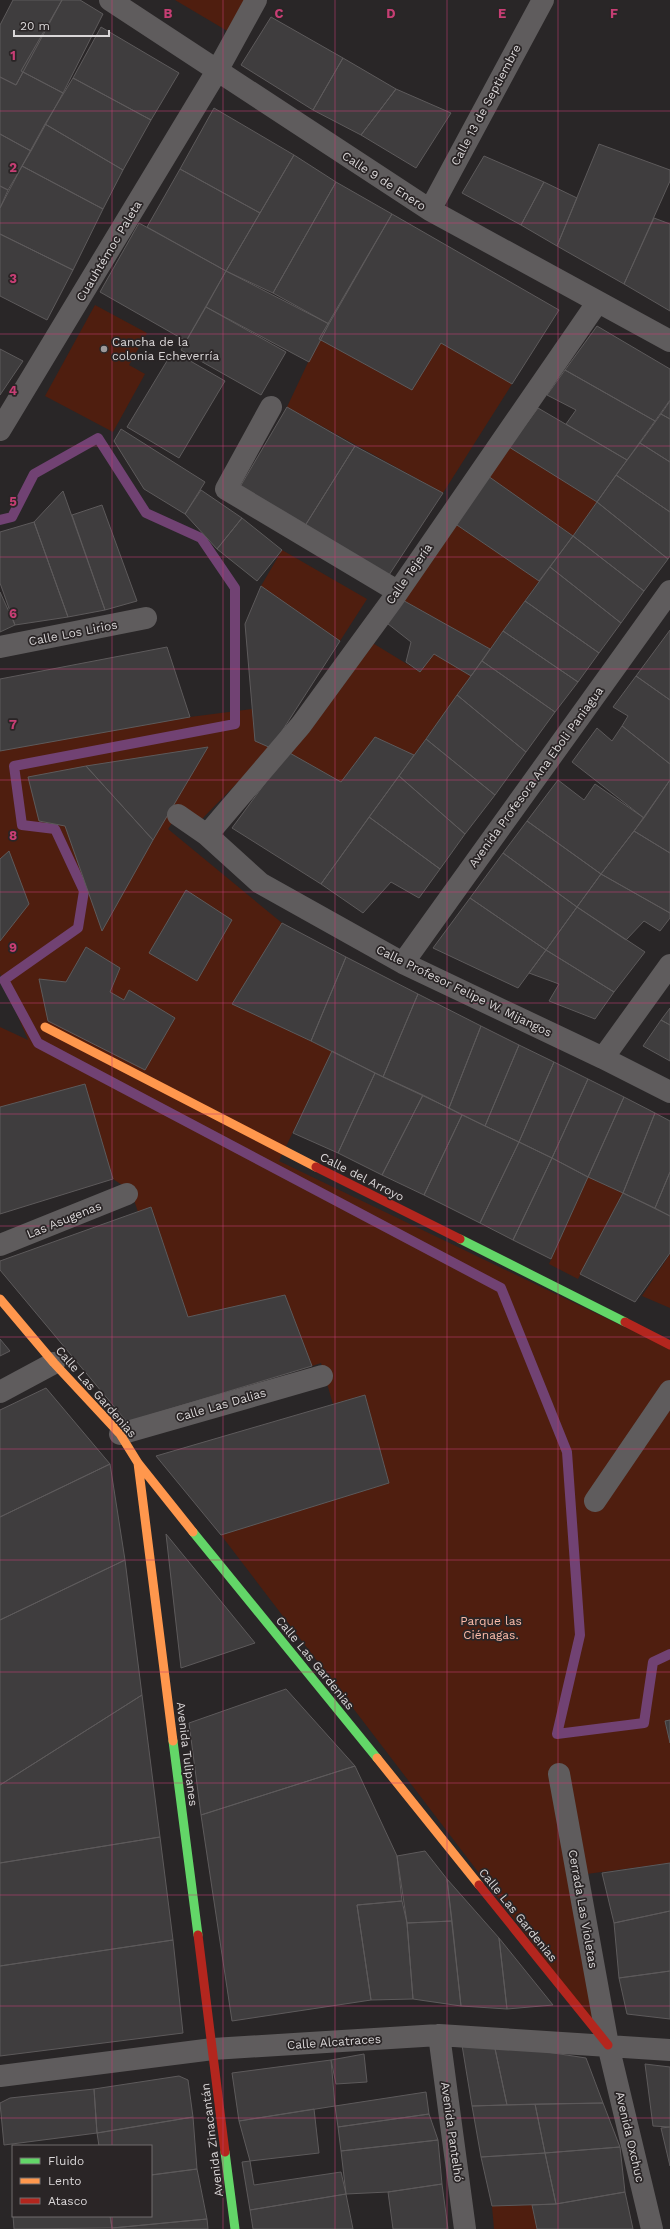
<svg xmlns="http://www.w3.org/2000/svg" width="670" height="2229" font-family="'Work Sans',sans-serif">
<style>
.green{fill:#4f1e0f}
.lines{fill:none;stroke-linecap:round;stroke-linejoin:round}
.stream{stroke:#714273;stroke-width:10}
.building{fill:#3f3d3e;stroke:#5d5a5b}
.street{stroke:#5f5c5d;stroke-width:22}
.fast{stroke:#63d668;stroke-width:9}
.slow{stroke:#ff974d;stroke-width:9}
.jam{stroke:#b3261e;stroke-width:9}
.grid{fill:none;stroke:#c73e74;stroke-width:1;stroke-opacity:0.55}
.poi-dot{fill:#9c999a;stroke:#2a2526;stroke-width:1.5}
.labels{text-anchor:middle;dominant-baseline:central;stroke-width:3.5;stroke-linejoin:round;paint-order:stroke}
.street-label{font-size:12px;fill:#dad7d8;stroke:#2a2526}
.poi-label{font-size:12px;fill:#dad7d8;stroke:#2a2526;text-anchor:start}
.park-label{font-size:12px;fill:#fcbba8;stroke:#2a2526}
.grid-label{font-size:13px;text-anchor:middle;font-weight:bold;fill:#c73e74;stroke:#2a2526;stroke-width:3.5;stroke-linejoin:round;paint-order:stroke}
</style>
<rect width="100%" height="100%" fill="#292627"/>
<path class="green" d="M175,0H247L229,32Z
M95,305L147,333L129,365L145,374L113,432L45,396Z
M319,339L412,390L441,343L512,384L443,493L287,407Z
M509,447L597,502L573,536L488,476Z
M454,523L539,581L490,649L399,598Z
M282,550L367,599L340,641L261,586Z
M371,642L420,672L434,654L471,676L414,755L375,737L341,782L288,752Z
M252,709L255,741L271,748L202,819L183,807L168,829L282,923L232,1004L332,1051L279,1161L670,1349V1720L665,1722L670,1743V1863L579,1875L604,2037L221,1535L389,1483L365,1395L333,1404L321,1363L312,1366L285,1295L188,1317L151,1207L138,1212L131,1191L113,1179L85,1084L0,1108V1027L28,1040L0,974V750L190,717Z
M588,1177L623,1193L578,1279L549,1264Z
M670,1254V1308L642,1296Z
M532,2205L537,2229H494L492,2206Z"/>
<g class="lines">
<path class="stream" d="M0,520L12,517L34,474L98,438L146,513L201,538L235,588V724L14,766L22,825L55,829L84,891L78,928L4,980L38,1043L501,1288L567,1452L580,1635L557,1734L644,1723L653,1662L670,1654"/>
</g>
<path class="building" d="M13,0H62L16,85L0,77V25Z
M62,0H80L103,14L63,93L21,71Z
M271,17L343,58L313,110L241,65Z
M101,27L179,73L151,120L73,78Z
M343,58L396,89L361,135L313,110Z
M23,72L63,93L31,151L0,134V77L16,85Z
M73,78L151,120L123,170L45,124Z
M396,89L451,113L416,168L361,135Z
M214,108L294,155L260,213L180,169Z
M45,124L123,170L103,209L22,166Z
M0,134L31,151L8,190L0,186Z
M599,144L670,170V181L624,284L557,246Z
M294,155L336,182L273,293L226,271Z
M484,156L544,182L521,225L462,193Z
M22,166L103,209L73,270L0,234V208Z
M180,169L260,213L226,271L147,227Z
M336,182L392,214L329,324L273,293Z
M544,182L577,198L557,246L521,225Z
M0,186L8,190L0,208Z
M392,214L559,310L512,384L441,343L412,390L319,339Z
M654,218L670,224V311L624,284Z
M139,223L226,271L186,341L100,292Z
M0,234L73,270L47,320L0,296Z
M226,271L329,324L309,362L206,307Z
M206,307L286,352L261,395L181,350Z
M597,326L670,369V400L655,421L565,370Z
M0,349L23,361L0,395Z
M173,351L225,381L179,458L127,427Z
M565,370L655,421L627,460L566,424L576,410L547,395Z
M670,401V419L661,414Z
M287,407L355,446L303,529L237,492Z
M538,408L627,460L597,502L509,447Z
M661,414L670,419V462L640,443Z
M121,429L205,482L185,514L144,489L114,441Z
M640,443L670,462V512L616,475Z
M355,446L443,493L389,575L303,529Z
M616,475L670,512V556L668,559L597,502Z
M488,476L573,536L539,581L454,523Z
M201,490L242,518L217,549L185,514Z
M63,491L105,610L68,617L34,522Z
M597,502L668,559L644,591L573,536Z
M102,505L137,601L105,610L72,515Z
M242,518L282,550L257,581L217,549Z
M34,522L68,617L15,625L0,583V532Z
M573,536L644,591L621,623L550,567Z
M550,567L621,623L599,653L525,601Z
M261,586L340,641L271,748L255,741L245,624Z
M0,592L15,625L0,632Z
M399,598L490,649L471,676L434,654L420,672L406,662L411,642L383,620Z
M525,601L599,653L578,682L503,631Z
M670,630V700L636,676Z
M503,631L578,682L555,712L482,661Z
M167,647L190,717L0,751V679Z
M482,661L555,712L526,752L457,695Z
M636,676L670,700V764L622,726L628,716L613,707Z
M457,695L526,752L495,795L426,739Z
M622,726L670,764V780L644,818L572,762L597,728L612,741Z
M375,737L414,755L321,884L232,828L288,752L341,782Z
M426,739L495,795L465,834L399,776Z
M208,747L153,840L86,766Z
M86,766L153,840L102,931L65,826L39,821L28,777Z
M399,776L465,834L440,869L369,817Z
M558,780L584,800L595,784L644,818L601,874L527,821Z
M670,780V853L634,831Z
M369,817L440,869L419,898L391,882L363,913L321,884Z
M527,821L601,874L577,907L503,853Z
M634,831L670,853V913L601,874Z
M9,851L29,904L0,941V859Z
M503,853L577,907L546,950L470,898Z
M601,874L670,913V918L660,931L644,921L626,940L577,907Z
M186,890L232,920L197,981L149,953Z
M470,898L546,950L518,988L433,948Z
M577,907L645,952L614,992L546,950Z
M282,923L346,957L311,1041L232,1004Z
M86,947L120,968L110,992L124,1000L129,990L175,1018L145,1070L48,1021L39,979L66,982Z
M546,950L614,992L595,1019L549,1001L559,984L529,973Z
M346,957L418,994L383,1077L311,1041Z
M418,994L481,1026L449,1108L383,1077Z
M670,1008V1025L661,1020Z
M661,1020L670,1025V1061L643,1046Z
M481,1026L519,1045L485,1126L449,1108Z
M519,1045L554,1062L519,1142L485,1126Z
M332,1051L375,1073L338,1153L293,1133Z
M554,1062L588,1079L552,1158L519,1142Z
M375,1073L423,1095L382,1175L338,1153Z
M588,1079L624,1097L588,1177L552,1158Z
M85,1084L113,1179L0,1214V1107Z
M423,1095L462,1115L424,1195L382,1175Z
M624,1097L655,1113L623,1193L588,1177Z
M655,1113L670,1121V1172L655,1208L623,1193Z
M462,1115L519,1142L480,1223L424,1195Z
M519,1142L552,1158L513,1240L480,1223Z
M552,1158L588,1177L551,1259L513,1240Z
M670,1172V1216L655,1208Z
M623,1193L670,1216V1253L635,1302L580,1274Z
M151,1207L188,1317L285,1295L312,1366L127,1422L0,1270V1261Z
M0,1339L10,1351L0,1356Z
M46,1388L110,1464L0,1517V1410Z
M365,1395L389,1483L221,1535L156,1456Z
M110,1464L125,1560L0,1620V1517Z
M166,1534L255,1643L181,1668Z
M125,1560L142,1695L0,1785V1620Z
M286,1689L355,1766L201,1815L189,1723Z
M142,1695L160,1837L0,1863V1785Z
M670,1720V1743L665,1721Z
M355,1766L397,1856L402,1901L357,1905L371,2000L232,2021L201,1815Z
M160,1837L173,1940L0,1966V1863Z
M425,1851L447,1879L452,1921L407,1923L397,1856Z
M670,1863V1911L614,1923L602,1873Z
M447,1879L499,1938L507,2009L461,2006Z
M402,1901L407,1923L413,1999L371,2000L357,1905Z
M670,1911V1971L619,1978L614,1923Z
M452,1921L461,2006L413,1999L407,1923Z
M499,1938L553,2005L507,2009Z
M173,1940L183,2033L0,2056V1966Z
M670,1971V2019L627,2014L619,1978Z
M461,2039L494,2044L507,2105L472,2106Z
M494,2044L586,2058L603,2103L507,2105Z
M364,2054L367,2082L336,2084L331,2060Z
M331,2060L335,2106L239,2121L232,2073Z
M645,2064L670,2067V2127L653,2126Z
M179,2076L188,2080L193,2117L97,2133L94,2089Z
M94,2089L97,2133L4,2145L0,2103L10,2098Z
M426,2092L429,2114L338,2127L335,2106Z
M603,2103L620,2147L545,2153L535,2104Z
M535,2104L545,2153L481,2157L472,2106Z
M314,2109L319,2153L250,2161L239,2121Z
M429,2114L438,2140L341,2151L338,2127Z
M193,2117L197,2169L151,2175V2146H99L97,2133Z
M670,2127V2166L661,2128Z
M438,2140L442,2184L388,2192L346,2194L341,2151Z
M620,2147L625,2192L556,2204L545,2153Z
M545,2153L556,2204L492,2206L481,2157Z
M250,2161L254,2185L341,2172L346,2194L250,2210L242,2162Z
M197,2169L207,2219L112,2228L110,2216H151V2175Z
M442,2184L448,2229H393L388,2192Z
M625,2192L633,2229H537L532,2205L556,2204Z
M346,2194L353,2229H253L250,2210Z
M13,2216H110L112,2228L14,2229Z
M207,2219L208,2229H112V2228Z"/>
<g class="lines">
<path class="street" d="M110,0L430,210L670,341
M430,210L543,0
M271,407L226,489L397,591
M0,430L217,71L256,0
M0,647L146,618
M178,815L207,835L260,883L403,963L603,1058L670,1092
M207,835L301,725L393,599L597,303
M403,963L670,591
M603,1058L670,965
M0,1245L127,1194
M0,1392L54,1363
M120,1434L322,1376
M595,1501L670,1391
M559,1774L608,2045L652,2229
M439,2035L465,2229
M0,2076L213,2049L439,2035L670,2050"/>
<path class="fast" d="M460,1239L625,1322
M193,1532L377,1758
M173,1741L198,1935
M225,2152L235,2229"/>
<path class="slow" d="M45,1027L316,1167
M0,1299L54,1363L120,1434L138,1463L193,1532
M138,1463L173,1741
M377,1758L479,1885"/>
<path class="jam" d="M316,1167L460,1239
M625,1322L670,1345
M479,1885L608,2045
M198,1935L225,2152"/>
</g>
<path class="grid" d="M112,0V2146M223,0V2229M335,0V2229M447,0V2229M558,0V2229M0,111H670M0,223H670M0,334H670M0,446H670M0,557H670M0,669H670M0,780H670M0,892H670M0,1003H670M0,1114H670M0,1226H670M0,1337H670M0,1449H670M0,1560H670M0,1672H670M0,1783H670M0,1895H670M0,2006H670M0,2118H670M112,2216V2229"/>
<circle class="poi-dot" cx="104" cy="349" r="4"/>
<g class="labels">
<g class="street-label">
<text transform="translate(486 105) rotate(-62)">Calle 13 de Septiembre</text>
<text transform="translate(384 181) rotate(33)">Calle 9 de Enero</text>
<text transform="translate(109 251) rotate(-59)">Cuauhtémoc Paleta</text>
<text transform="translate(409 574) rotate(-55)">Calle Tejería</text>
<text transform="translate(73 633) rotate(-11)">Calle Los Lirios</text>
<text transform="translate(536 777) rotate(-54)">Avenida Profesora Ana Eboli Paniagua</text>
<text transform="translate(464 991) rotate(26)">Calle Profesor Felipe W. Mijangos</text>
<text transform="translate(362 1177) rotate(27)">Calle del Arroyo</text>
<text transform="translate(64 1220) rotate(-22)">Las Asugenas</text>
<text transform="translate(96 1392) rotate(49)">Calle Las Gardenias</text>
<text transform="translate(221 1405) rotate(-16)">Calle Las Dalias</text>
<text transform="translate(315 1663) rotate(51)">Calle Las Gardenias</text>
<text transform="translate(187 1754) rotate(83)">Avenida Tulipanes</text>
<text transform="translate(583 1909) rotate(80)">Cerrada Las Violetas</text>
<text transform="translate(518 1915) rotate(51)">Calle Las Gardenias</text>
<text transform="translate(334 2042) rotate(-4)">Calle Alcatraces</text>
<text transform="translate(452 2132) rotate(82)">Avenida Pantelhó</text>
<text transform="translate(630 2137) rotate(77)">Avenida Oxchuc</text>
<text transform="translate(212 2140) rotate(-97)">Avenida Zinacantán</text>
</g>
<g class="poi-label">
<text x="112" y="342">Cancha de la<tspan x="112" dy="14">colonia Echeverría</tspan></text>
</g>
<g class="park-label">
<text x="491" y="1621">Parque las<tspan x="491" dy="14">Ciénagas.</tspan></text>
</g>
</g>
<g class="grid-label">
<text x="168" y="18">B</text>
<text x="279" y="18">C</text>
<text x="391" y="18">D</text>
<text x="502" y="18">E</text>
<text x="614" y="18">F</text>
<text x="13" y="60">1</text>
<text x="13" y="172">2</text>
<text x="13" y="283">3</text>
<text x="13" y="395">4</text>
<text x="13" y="506">5</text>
<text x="13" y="618">6</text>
<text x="13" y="729">7</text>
<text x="13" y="840">8</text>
<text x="13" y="952">9</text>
</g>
<rect x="12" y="2145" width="140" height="72" fill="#2a2526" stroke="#706c6d"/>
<rect x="20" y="2158" width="20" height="6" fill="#63d668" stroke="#706c6d"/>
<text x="48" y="2165" font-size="12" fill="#dad7d8">Fluido</text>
<rect x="20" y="2178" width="20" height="6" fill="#ff974d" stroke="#706c6d"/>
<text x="48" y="2185" font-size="12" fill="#dad7d8">Lento</text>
<rect x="20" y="2198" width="20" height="6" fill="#b3261e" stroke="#706c6d"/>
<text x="48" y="2205" font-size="12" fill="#dad7d8">Atasco</text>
<path d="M14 30v6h95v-6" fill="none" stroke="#dad7d8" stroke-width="2"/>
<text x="20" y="30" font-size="12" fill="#dad7d8" stroke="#2a2526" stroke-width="3" paint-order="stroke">20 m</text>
</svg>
